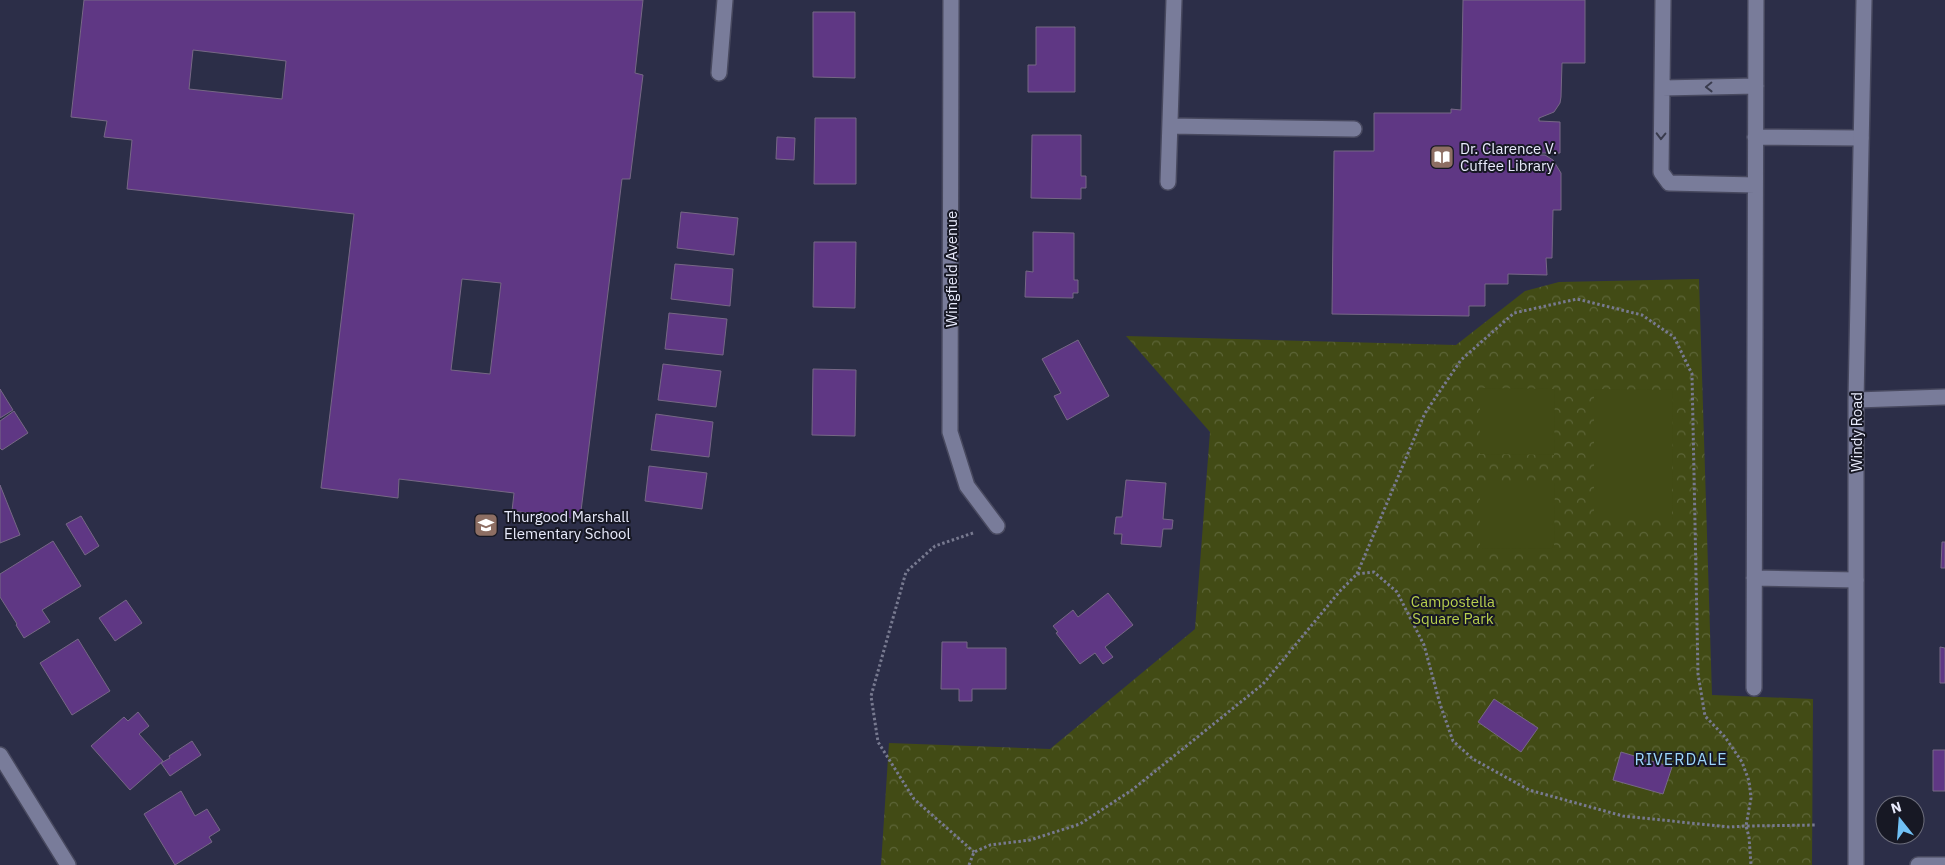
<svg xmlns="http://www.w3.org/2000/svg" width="1945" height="865" font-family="'IBM Plex Sans',sans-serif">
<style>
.park{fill:url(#park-crowns)}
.pitch{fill:#424b15}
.building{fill:#5f3784;stroke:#766885;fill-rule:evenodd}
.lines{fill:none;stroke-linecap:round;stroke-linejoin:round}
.lane-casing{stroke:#48495f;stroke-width:18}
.street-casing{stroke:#48495f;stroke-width:18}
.path{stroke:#787a90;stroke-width:3;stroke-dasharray:2.5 2.5;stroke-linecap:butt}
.lane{stroke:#797c9a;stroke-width:15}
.street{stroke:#797c9a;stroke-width:15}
.oneway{stroke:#393b4d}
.labels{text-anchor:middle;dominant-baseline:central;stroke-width:4;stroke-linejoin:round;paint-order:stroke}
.poi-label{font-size:15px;fill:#e9ebfc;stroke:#171824;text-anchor:start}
.street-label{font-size:15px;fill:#e9ebfc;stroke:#171824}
.park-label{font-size:15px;fill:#b9d04e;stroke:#171824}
.neighbourhood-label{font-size:16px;letter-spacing:1px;fill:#9cd5fc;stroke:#171824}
</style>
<defs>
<pattern id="park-crowns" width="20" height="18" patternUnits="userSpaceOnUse" patternTransform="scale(1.25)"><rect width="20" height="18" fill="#424b15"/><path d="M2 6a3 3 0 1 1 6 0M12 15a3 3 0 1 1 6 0" fill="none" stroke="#5d6538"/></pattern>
</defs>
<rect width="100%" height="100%" fill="#2c2e48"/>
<path class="park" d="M1699,279L1712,695L1813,699L1812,865H881L889,743L1050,749L1195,629L1210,432L1126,336L1456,345L1525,291L1559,282Z"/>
<path class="pitch" d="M1480,388L1555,389L1554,455L1480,454Z
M1594,389L1673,390L1672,520H1594Z
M1480,483H1555L1554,549L1480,548Z"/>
<path class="building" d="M84,0H643L635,73L643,75L630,179H622L580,519L512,511L514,493L399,479L398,498L321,488L354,214L127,189L132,140L104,137L107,121L71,117ZM193,50L286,61L282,99L189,89ZM462,279L501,283L490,374L451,370Z
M1463,0H1585V63H1562L1561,97L1560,103L1554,112L1539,118V121L1560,122V153H1539V155H1545L1553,160L1561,173V210H1553L1552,258H1546L1547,275L1508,274V284H1485V306H1469V316L1332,314L1334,151H1374V113H1451V109L1461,110Z
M813,12H855V78L813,77Z
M1036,27H1075V92H1028V65H1036Z
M815,118H856V184H814Z
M1032,135H1081V176H1086V188H1081V199L1031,198Z
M777,137L795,138L794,160L776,159Z
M681,212L738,218L734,255L677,248Z
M1033,232L1074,233V280H1078V293H1073V298L1025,297L1026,271L1033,272Z
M814,242H856L855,308L813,307Z
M675,264L733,269L730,306L671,299Z
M669,313L727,319L723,355L665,349Z
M1078,340L1109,396L1067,420L1054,396L1061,393L1042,359Z
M663,364L721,371L716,407L658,400Z
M813,369L856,370L855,436L812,435Z
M0,389L13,410L0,418Z
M14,411L28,433L2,450L0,448V421Z
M656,414L713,422L709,457L651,450Z
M649,466L707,473L702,509L645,501Z
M1126,480L1166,483L1163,519L1173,520L1172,529H1163L1161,547L1121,544L1122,534H1114L1116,517H1122Z
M0,485L20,535L0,543Z
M81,516L99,546L85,555L66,524Z
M53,541L81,586L42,610L50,622L24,638L16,625L17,624L0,597V574Z
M1942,542H1945V568H1941Z
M1108,593L1133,625L1105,647L1113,657L1103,664L1095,653L1080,664L1056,633L1058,632L1053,626L1073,610L1078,617Z
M126,600L142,623L115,641L99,618Z
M78,639L110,691L72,715L40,663Z
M942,642H967V648H1006V689H972V701H959V689H941Z
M1940,647L1945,648V683H1940Z
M1494,699L1538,728L1521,752L1478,722Z
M138,712L149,726L139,734L163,761L130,790L91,746L124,717L128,721Z
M192,741L201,755L170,776L161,763L170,758L169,756Z
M1933,750H1945V791H1933Z
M1621,752L1672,767L1663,794L1613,780Z
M181,791L195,816L207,809L220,830L209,837L212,842L175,865L144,814Z"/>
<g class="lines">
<g class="lane-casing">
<path id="lane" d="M1663,0L1661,172L1669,183L1755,185
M719,73L725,0
M1662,88L1756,86
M1170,126L1354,129
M1755,137L1861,138
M1168,182L1174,0
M1754,578L1856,580
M1754,688L1756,0"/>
</g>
<g class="street-casing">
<path id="street" d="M951,0L950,432L967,486L997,526
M1856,400L1945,397
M0,755L68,865
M1856,865V400L1864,0
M1918,865H1945"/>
</g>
<path class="path" d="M973,533L935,546L906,572L871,696L878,742L914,799L974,852
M1357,574L1425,413L1461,360L1514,313L1577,299L1642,315L1674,337L1692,374L1698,674L1705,716L1725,737L1742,762L1749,781L1751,798L1746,826L1816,825
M969,865L974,852L990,845L1030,840L1080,824L1132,790L1263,684L1340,591L1357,574L1374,572L1397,592L1424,645L1440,704L1453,741L1473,759L1529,790L1623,816L1729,827L1746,826L1749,837L1751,865"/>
<use href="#lane" class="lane"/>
<use href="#street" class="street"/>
</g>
<defs><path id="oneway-chevron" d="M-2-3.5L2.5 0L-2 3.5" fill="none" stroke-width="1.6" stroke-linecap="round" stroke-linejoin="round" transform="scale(1.25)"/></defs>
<g class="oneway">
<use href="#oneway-chevron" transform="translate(1709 87) rotate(179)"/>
<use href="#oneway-chevron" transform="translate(1661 136) rotate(91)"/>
</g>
<defs>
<g id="library-square" transform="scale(1.25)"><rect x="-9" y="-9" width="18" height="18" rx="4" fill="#8d6e63" stroke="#171824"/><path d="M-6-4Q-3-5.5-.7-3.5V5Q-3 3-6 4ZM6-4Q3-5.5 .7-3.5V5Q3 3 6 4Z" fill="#fff"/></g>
<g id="school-square" transform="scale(1.25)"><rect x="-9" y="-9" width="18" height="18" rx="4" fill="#8d6e63" stroke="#171824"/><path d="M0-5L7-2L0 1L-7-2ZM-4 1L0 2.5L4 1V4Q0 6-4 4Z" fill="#fff"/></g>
</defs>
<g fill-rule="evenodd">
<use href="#library-square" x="1442" y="157"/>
<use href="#school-square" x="486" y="525"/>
</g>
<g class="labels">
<g class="poi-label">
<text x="1460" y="148">Dr. Clarence V.<tspan x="1460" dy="17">Cuffee Library</tspan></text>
<text x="504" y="516">Thurgood Marshall<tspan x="504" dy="17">Elementary School</tspan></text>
</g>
<g class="street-label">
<text transform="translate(951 269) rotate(-90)">Wingfield Avenue</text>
<text transform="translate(1856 432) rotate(-90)">Windy Road</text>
</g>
<g class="park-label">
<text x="1453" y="601">Campostella<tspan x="1453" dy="17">Square Park</tspan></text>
</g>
<g class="neighbourhood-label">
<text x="1681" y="759">RIVERDALE</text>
</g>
</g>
<g transform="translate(1900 820) rotate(343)"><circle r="24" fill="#171824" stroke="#6b6c7a"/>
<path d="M0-4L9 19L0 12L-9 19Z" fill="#71c1f5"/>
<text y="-8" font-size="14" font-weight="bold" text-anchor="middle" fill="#e9ebfc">N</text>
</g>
</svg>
